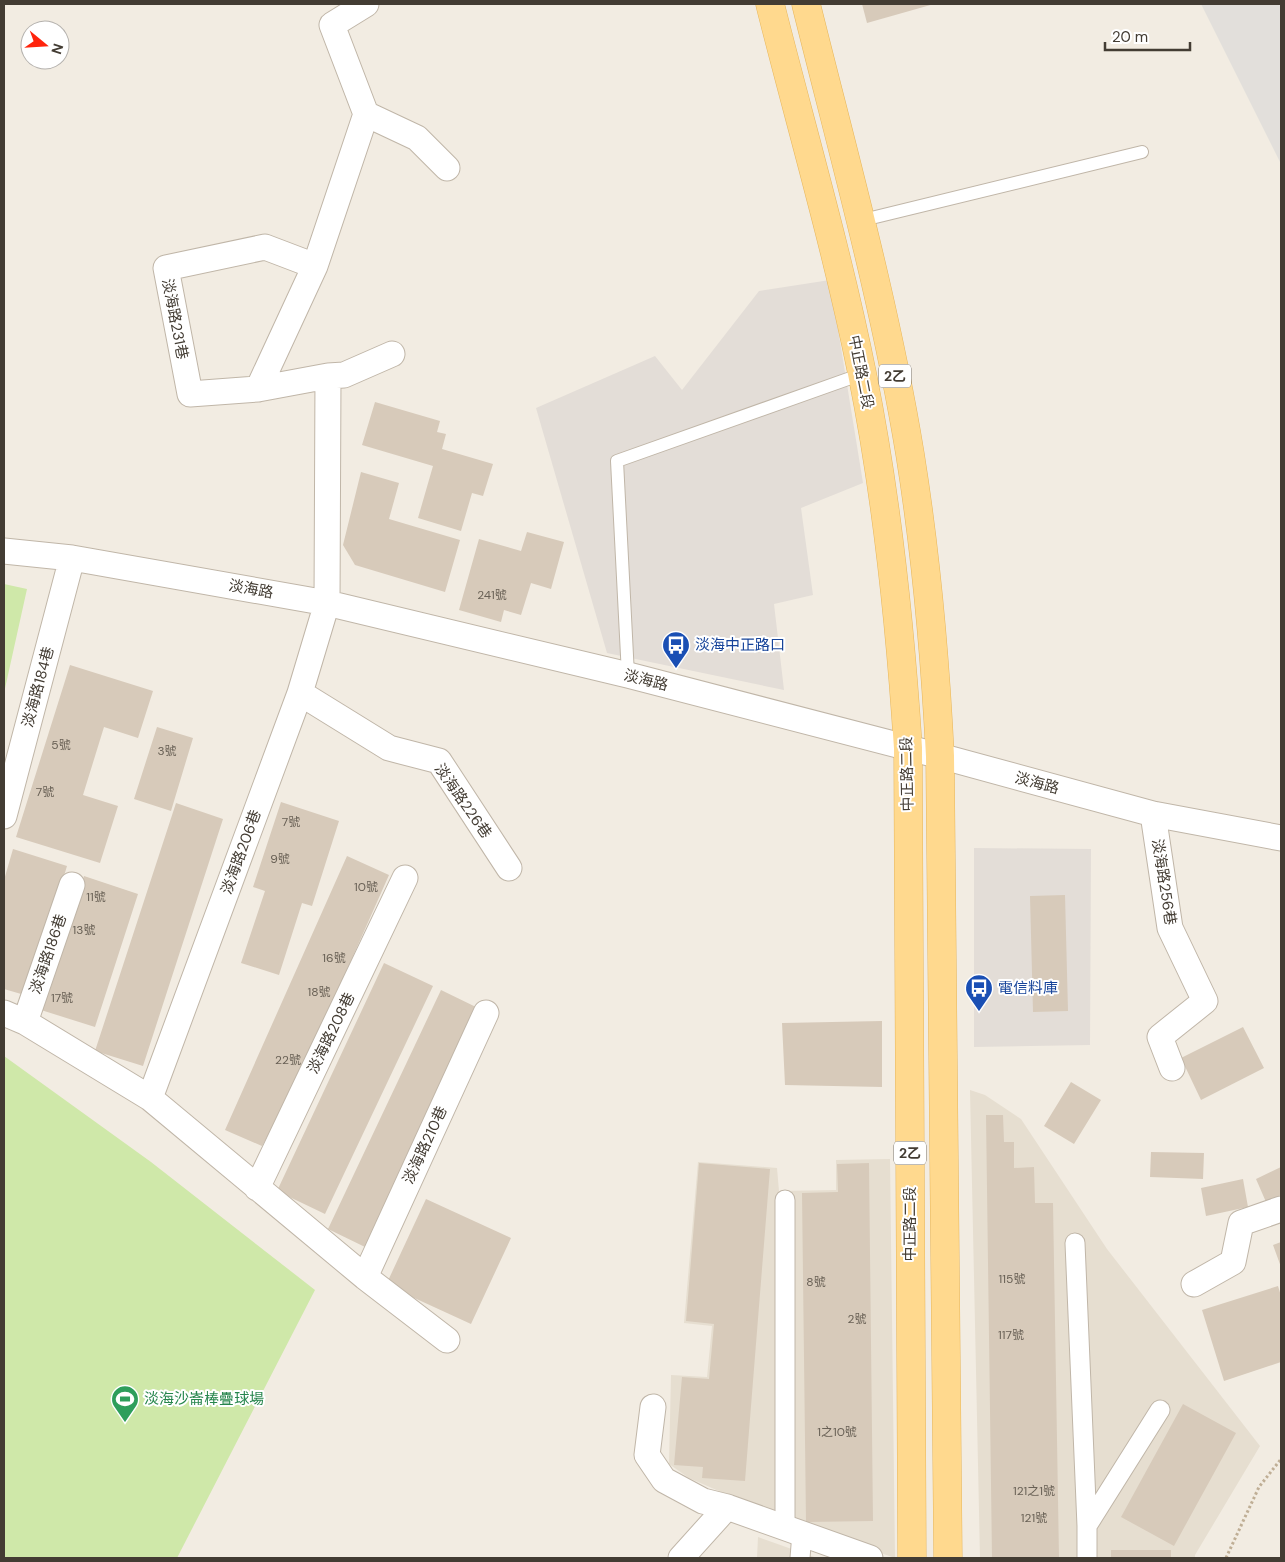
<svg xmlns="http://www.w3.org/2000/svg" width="1285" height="1562" font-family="'DM Sans','Noto Sans TC',sans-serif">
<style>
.residential{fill:#e6ded0}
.industrial{fill:#e3ddd7}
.green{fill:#cfe8a9}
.parking{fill:#e2dfdb}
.building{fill:#d7caba}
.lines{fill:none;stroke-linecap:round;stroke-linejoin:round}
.service-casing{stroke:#c0b6a8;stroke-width:14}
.pedestrian-casing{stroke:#c0b6a8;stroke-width:21}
.minor-casing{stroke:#c0b6a8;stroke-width:27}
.primary-casing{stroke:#e7b65b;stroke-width:29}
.path{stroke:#bfae95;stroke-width:3;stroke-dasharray:2.5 2.5;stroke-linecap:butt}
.service{stroke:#fff;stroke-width:12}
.pedestrian{stroke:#fff;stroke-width:19}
.minor{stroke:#fff;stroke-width:25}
.primary{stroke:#ffd98e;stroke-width:28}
.labels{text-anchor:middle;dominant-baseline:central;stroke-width:4;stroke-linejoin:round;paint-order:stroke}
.number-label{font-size:12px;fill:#686055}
.shield{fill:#fff;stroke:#7b7670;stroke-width:1}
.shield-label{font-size:14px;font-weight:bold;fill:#433c33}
.street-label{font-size:15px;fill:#433c33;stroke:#fff}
.transit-label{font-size:15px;fill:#164399;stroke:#fff;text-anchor:start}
.leisure-label{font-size:15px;fill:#27864d;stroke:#fff;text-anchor:start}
</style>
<rect width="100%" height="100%" fill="#f2ece2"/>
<path class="residential" d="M970,1090L985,1095L1021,1119L1107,1249L1260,1446L1195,1555V1558H980Z
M890,1159L895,1558L774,1515L689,1478L669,1464L671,1375L707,1377L712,1326L684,1323L698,1162L777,1168L779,1191L836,1190V1160Z
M758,1537L817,1558H757Z"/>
<path class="industrial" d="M830,280L863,483L801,508L813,595L774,604L784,690L607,653L536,408L655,356L682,390L759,291Z
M974,848L1091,849L1090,1045L974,1047Z"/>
<path class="green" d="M4,584L27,589L4,693Z
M4,1056L151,1162L315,1290L177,1558H4Z"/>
<path class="parking" d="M1201,4H1281V164Z"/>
<path class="building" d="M862,4H934L867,23Z
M375,402L440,421L437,432L446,434L442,449L493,464L483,496L472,493L461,531L418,518L433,466L362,445Z
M361,472L399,483L389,519L460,540L445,592L355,565L343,545Z
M527,532L564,542L551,589L531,583L521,615L504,610L501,622L459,610L479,539L521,551Z
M70,665L153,691L138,738L104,727L83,795L118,806L100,863L16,837Z
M157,727L193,738L171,811L134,799Z
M281,802L339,821L312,906L302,903L279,975L241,963L265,891L253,887Z
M176,803L223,819L143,1066L95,1051Z
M13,849L67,866L28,996L4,989V880Z
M347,856L389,875L298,1080L262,1146L225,1130Z
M84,876L138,894L95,1027L41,1010Z
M1065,895L1068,1011L1033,1012L1030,896Z
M384,963L433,986L325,1214L277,1191Z
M441,990L478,1008L365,1247L328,1229Z
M882,1021V1087L785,1085L782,1023Z
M1243,1027L1264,1068L1201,1100L1181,1058Z
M1071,1082L1101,1100L1074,1144L1044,1126Z
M986,1115H1003L1004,1142H1014V1168L1034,1167L1035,1203H1053L1059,1558H992Z
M1151,1152L1204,1153L1203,1179L1150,1177Z
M699,1163L770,1169L745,1481L702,1478L703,1467L674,1465L682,1377L709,1379L714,1324L686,1321Z
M869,1163L873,1521L806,1522L802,1193L838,1192L837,1164Z
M1281,1167V1195L1266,1202L1256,1179Z
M1243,1179L1248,1207L1206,1216L1201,1188Z
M426,1199L511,1238L471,1324L386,1285Z
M1281,1242V1267L1273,1245Z
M1278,1286L1281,1296V1362L1224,1381L1202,1310Z
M1183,1404L1236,1433L1174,1546L1121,1517Z
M1111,1550H1171V1558H1111Z"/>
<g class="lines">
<g class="service-casing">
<path id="service" d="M859,221L1142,152
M628,675L617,461L862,374"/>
</g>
<g class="pedestrian-casing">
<path id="pedestrian" d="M785,1200V1528
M1075,1243L1087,1526V1558
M1087,1526L1160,1410
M800,1558L802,1533"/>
</g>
<g class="minor-casing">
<path id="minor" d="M366,114L417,138L447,168
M328,376L344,375L392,354
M258,389L315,266
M4,551L72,558L327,603L628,675L940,756L1153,814L1281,838
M300,693L389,748L439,761L509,868
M1153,814L1170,928L1205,1001L1160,1037L1172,1068
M4,816L72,558
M4,1013L25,1022L150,1098L365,1277L447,1340
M25,1022L72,885
M150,1098L300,693L327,603L328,376L258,389L190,394L166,268L265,247L315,266L366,114L332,25L366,4
M257,1188L405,878
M365,1277L486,1013
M1194,1284L1233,1262L1241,1223L1281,1209
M653,1407L647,1455L664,1480L703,1501L727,1507
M681,1558L727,1507L870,1558"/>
</g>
<g class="primary-casing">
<path id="primary" d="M770,4C801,127 837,249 862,373C887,497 900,622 908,748L912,1558
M806,4C843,153 885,302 910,454C926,554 935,654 940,756L948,1558"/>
</g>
<path class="path" d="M1226,1558L1259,1487L1281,1459"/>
<use href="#service" class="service"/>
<use href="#pedestrian" class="pedestrian"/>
<use href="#minor" class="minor"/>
<use href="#primary" class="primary"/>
</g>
<defs>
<g id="bus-pin" transform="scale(1.4375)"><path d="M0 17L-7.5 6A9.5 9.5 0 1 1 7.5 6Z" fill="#1a4fb4" stroke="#fff"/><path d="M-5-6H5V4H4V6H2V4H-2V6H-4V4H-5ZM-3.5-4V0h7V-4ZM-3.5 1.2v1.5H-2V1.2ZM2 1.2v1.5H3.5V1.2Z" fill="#fff"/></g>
<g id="stadium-pin" transform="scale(1.4375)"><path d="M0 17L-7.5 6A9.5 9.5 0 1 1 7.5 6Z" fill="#2e9e5b" stroke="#fff"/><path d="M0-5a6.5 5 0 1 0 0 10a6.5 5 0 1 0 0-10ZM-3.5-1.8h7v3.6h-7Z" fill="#fff"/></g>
</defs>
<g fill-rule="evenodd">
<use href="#bus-pin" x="676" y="645"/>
<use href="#bus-pin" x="979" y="988"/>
<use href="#stadium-pin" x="125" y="1399"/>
</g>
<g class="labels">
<g class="number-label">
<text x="492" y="595">241號</text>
<text x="61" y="745">5號</text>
<text x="167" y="751">3號</text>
<text x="45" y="792">7號</text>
<text x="291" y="822">7號</text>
<text x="280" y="859">9號</text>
<text x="366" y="887">10號</text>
<text x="96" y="897">11號</text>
<text x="84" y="930">13號</text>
<text x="334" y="958">16號</text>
<text x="319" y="992">18號</text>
<text x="62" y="998">17號</text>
<text x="288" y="1060">22號</text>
<text x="1012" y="1279">115號</text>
<text x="816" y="1282">8號</text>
<text x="857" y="1319">2號</text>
<text x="1011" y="1335">117號</text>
<text x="837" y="1432">1之10號</text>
<text x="1034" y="1491">121之1號</text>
<text x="1034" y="1518">121號</text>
</g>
<g class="shield">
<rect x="879" y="364.5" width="32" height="23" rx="4"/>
<rect x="894" y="1141.5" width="32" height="23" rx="4"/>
</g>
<g class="shield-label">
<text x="895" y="376">2乙</text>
<text x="910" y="1153">2乙</text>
</g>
<g class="street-label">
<text transform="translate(175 319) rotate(79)">淡海路231巷</text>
<text transform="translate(861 372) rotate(79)">中正路二段</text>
<text transform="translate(251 589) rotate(10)">淡海路</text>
<text transform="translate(646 680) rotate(14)">淡海路</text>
<text transform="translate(38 687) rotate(-75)">淡海路184巷</text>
<text transform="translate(907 774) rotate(-91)">中正路二段</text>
<text transform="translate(1037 783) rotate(15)">淡海路</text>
<text transform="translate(463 801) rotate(55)">淡海路226巷</text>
<text transform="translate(241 852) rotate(-70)">淡海路206巷</text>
<text transform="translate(1164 882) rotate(81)">淡海路256巷</text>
<text transform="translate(48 954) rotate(-71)">淡海路186巷</text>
<text transform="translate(331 1033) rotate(-64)">淡海路208巷</text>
<text transform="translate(425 1145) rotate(-65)">淡海路210巷</text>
<text transform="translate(910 1224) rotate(-90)">中正路二段</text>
</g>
<g class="transit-label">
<text x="695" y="645">淡海中正路口</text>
<text x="998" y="988">電信料庫</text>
</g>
<g class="leisure-label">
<text x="144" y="1399">淡海沙崙棒疊球場</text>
</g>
</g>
<rect width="1285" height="1562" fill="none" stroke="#433c33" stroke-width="10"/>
<g transform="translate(45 45) rotate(108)"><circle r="24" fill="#ffffff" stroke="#b4b1ad"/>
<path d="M0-4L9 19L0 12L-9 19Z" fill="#ff240c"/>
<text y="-8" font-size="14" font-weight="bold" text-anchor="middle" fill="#433c33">N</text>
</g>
<path d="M1105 42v8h85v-8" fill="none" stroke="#433c33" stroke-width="2.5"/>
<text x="1112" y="42" font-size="15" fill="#433c33" stroke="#ffffff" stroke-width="4" paint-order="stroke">20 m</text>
</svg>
